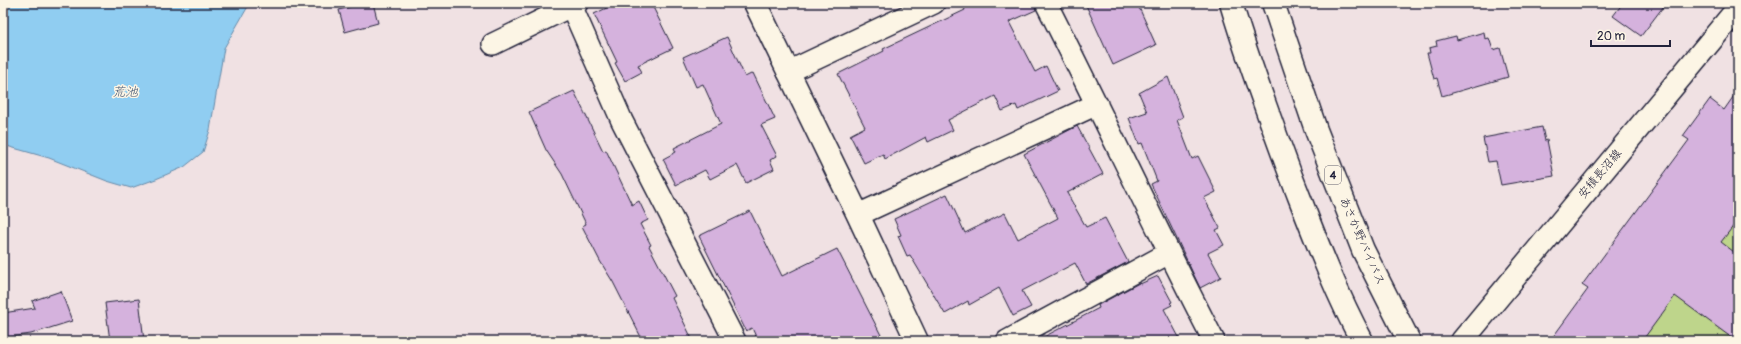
<svg xmlns="http://www.w3.org/2000/svg" width="1741" height="344" font-family="Pangolin,'Klee One',sans-serif">
<style>
.green{fill:#bed58b;stroke:#707c63}
.water{fill:#90cdf1;stroke:#6489a8}
.building{fill:#d5b2dd;stroke:#22223b}
.lines{fill:none;stroke-linecap:round;stroke-linejoin:round}
.street-casing{stroke:#22223b;stroke-width:24}
.secondary-casing{stroke:#22223b;stroke-width:25}
.highway-casing{stroke:#22223b;stroke-width:25}
.street{stroke:#fcf5e5;stroke-width:21}
.secondary{stroke:#fcf5e5;stroke-width:22}
.highway{stroke:#fcf5e5;stroke-width:22}
.labels{text-anchor:middle;dominant-baseline:central;stroke-width:3;stroke-linejoin:round;paint-order:stroke}
.shield{fill:#fcf5e5;stroke:#63616e;stroke-width:1}
.shield-label{font-size:11px;font-weight:bold;fill:#22223b}
.street-label{font-size:12px;fill:#22223b;stroke:#fcf5e5}
.water-label{font-size:13px;font-style:italic;fill:#435572;stroke:#fcf5e5}
</style>
<rect width="100%" height="100%" fill="#f0e1e3"/>
<filter id="ink" filterUnits="userSpaceOnUse"><feTurbulence type="fractalNoise" baseFrequency=".025" numOctaves="2"/><feDisplacementMap in="SourceGraphic" scale="8" xChannelSelector="R" yChannelSelector="G"/><feConvolveMatrix kernelMatrix="1 2 1 2 8 2 1 2 1" color-interpolation-filters="sRGB"/></filter>
<g filter="url(#ink)">
<path class="green" d="M1738,164V341H1591Z"/>
<path class="water" d="M3,3H250L224,48L210,130L203,152L184,167L156,179L131,188L107,181L49,158L3,145Z"/>
<path class="building" d="M364,3H373L378,23L345,32L339,10Z
M617,3H651L673,48L638,65L642,72L625,81L615,63L617,62L594,14Z
M962,3H1034L1036,10L1009,22L1035,72L1046,66L1058,91L1018,110L1016,105L1002,111L995,96L948,120L953,130L928,142L926,137L885,159L883,154L864,163L850,135L865,127L838,74L884,51L883,49L965,10Z
M1085,3H1137L1156,45L1113,65Z
M1623,3H1666L1641,36L1613,16Z
M1484,32L1485,39L1489,38L1493,50L1500,48L1508,77L1442,96L1437,78L1434,79L1427,53H1430L1429,48L1437,46L1436,41L1456,36L1457,40Z
M727,37L745,77L753,73L775,119L761,125L777,156L770,160L774,169L746,183L737,165L710,179L705,170L676,185L663,159L676,152L674,148L721,124L703,84L696,87L683,57Z
M1168,77L1183,117L1177,120L1192,159L1198,156L1216,192L1204,198L1220,228L1216,230L1224,245L1208,253L1221,277L1200,288L1151,184L1157,181L1142,143L1139,144L1129,118L1147,112L1139,93Z
M1738,90V220L1721,242L1738,255V341H1736L1675,296L1642,341H1550L1588,289L1582,285L1689,140L1683,136L1710,99L1724,110Z
M574,91L603,151L606,150L632,205L639,201L648,220L640,224L651,245L649,246L675,296L672,298L693,341H643L613,282L600,261L582,226L586,224L562,174L546,150L529,112Z
M1077,126L1103,174L1067,193L1086,227L1105,218L1128,262L1086,284L1075,263L1022,291L1031,307L1013,316L999,288L969,305L968,301L945,314L910,255L907,256L898,236L901,235L894,219L947,194L965,233L1005,213L1018,239L1058,218L1024,154Z
M1542,127L1545,141L1547,140L1554,176L1501,185L1496,161L1488,162L1483,138Z
M750,211L782,276L837,249L884,341H758L752,328L746,331L699,236Z
M1158,276L1172,302L1170,303L1172,305L1164,309L1181,341H1036L1099,308L1098,305L1139,283L1140,284Z
M61,291L72,321L31,334L3,338V313L35,308L32,301Z
M139,299L144,341H110L105,303Z"/>
<g class="lines">
<g class="street-casing">
<path id="street" d="M570,3L622,121L735,341
M1046,3C1103,115 1156,229 1214,341
M493,44L577,3
M788,72L934,3
M858,215L1097,104
M1007,341L1169,253"/>
</g>
<g class="secondary-casing">
<path id="secondary" d="M755,3L858,215L917,341
M1462,341L1738,8"/>
</g>
<g class="highway-casing">
<path id="highway" d="M1231,3C1248,61 1270,119 1291,176C1313,232 1334,289 1362,341
M1273,3L1316,130L1363,250L1409,341"/>
</g>
<use href="#street" class="street"/>
<use href="#secondary" class="secondary"/>
<use href="#highway" class="highway"/>
</g>
</g>
<g class="labels">
<rect class="shield" x="1325" y="166" width="16" height="18" rx="3"/>
<g class="shield-label">
<text x="1333" y="175">4</text>
</g>
<g class="street-label">
<text transform="translate(1600 174) rotate(-50)">安積長沼線</text>
<text transform="translate(1362 241) rotate(66)">あさか野バイパス</text>
</g>
<g class="water-label">
<text x="125" y="92">荒池</text>
</g>
</g>
<rect width="1741" height="344" fill="none" stroke="#fcf5e5" stroke-width="16"/>
<rect x="8" y="8" width="1725" height="328" fill="none" stroke="#22223b" stroke-width="1.5" filter="url(#ink)"/>
<path d="M1591 40v6h79v-6" fill="none" stroke="#22223b" stroke-width="2"/>
<text x="1597" y="40" font-size="12" fill="#22223b" stroke="#fcf5e5" stroke-width="3" paint-order="stroke">20 m</text>
</svg>
